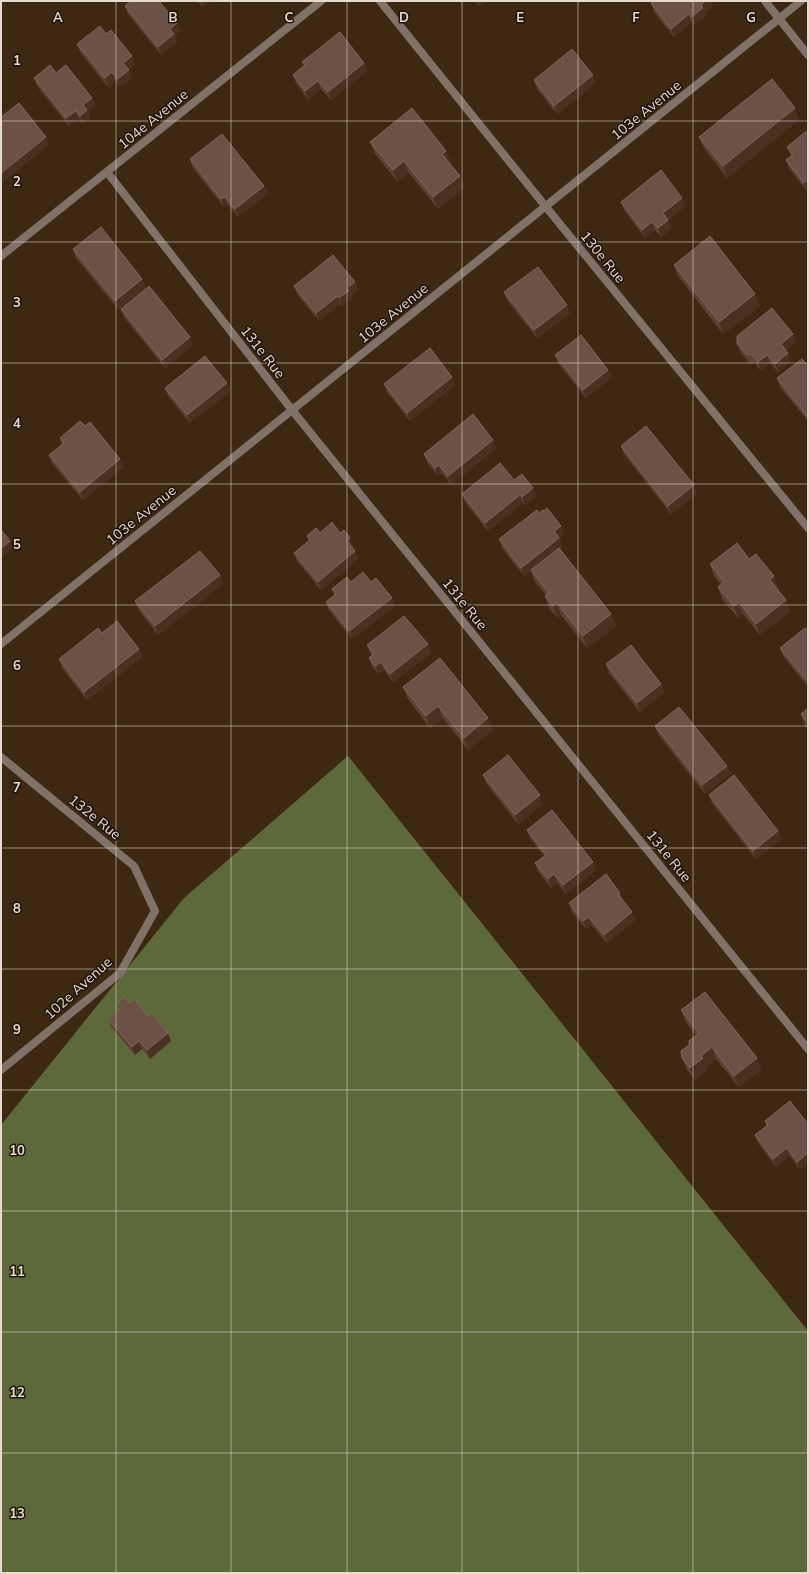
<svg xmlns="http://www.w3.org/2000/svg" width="809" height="1574" font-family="Mulish,sans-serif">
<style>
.forest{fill:#5e693b}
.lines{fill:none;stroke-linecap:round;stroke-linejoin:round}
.minor{stroke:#807269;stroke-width:8}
.wall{fill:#5d4136}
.shaded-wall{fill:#4a3021}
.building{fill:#6c5146;stroke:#7f665b}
.grid{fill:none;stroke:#e7dacc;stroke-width:1;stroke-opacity:0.55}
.labels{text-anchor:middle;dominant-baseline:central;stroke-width:3;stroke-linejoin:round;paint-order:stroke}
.street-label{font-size:14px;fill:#e7dacc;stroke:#1d140a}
.grid-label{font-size:13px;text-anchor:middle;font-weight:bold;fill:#e7dacc;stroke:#1d140a;stroke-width:3;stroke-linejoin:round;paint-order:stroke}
</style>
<rect width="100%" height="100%" fill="#3d2911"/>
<path class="forest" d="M348,756L808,1331V1573H1V1125L184,898Z"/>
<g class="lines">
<path class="minor" d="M380,1L546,207L808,528
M765,1L808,55
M107,172L292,410L808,1049
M1,256L321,1
M1,644L801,1
M1,757L134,866L155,911L120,973L1,1070"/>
</g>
<path class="wall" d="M197,1H211L203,7Z
M475,1H486L479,6Z
M651,3L713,5L705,12L706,16L694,25L692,22L674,37L654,12Z
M125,6L180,31L175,36L177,42L161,55L128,14Z
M106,34L135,64L128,70L132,78L120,87L115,80L108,87L80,52L77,44Z
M302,62L364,63L367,71L331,100L321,89L308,100L296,83L293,75L304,66Z
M56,73L95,106L88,112L90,118L83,124L79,119L69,126L37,86L34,78Z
M534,80L596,83L557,114L537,89Z
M799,120L727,178L704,148L699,137Z
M808,130V191H807L789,168L786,160L791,156L787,147Z
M370,142L451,162L450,163L464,188L438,209L409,173L398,182L375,154Z
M190,159L264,186L267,194L238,217L228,205L224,207L193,168Z
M621,202L685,206L668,220L671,228L661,237L655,230L645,238L624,210Z
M73,249L142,279L145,287L118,309L76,258Z
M674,265L760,306L723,334L678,276Z
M355,282L358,290L351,296L352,299L342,306L340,304L319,321L297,294L294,286Z
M504,292L570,313L537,338L507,300Z
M121,309L193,345L165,368L124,317Z
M796,342L786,350L791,361L778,372L770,363L761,371L755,363H749L740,351L737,343Z
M555,355L608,370L611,378L586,398L558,363Z
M808,366V421L780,387L777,378Z
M227,383L230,392L190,423L168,396L165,388Z
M384,384L455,385L410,421L387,392Z
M85,426L120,459L123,468L83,500L52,463L49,455L62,445L60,438Z
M493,440L496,448L451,485L442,473L438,476L427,462L424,454Z
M621,446L697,494L671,514L624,454Z
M514,480L533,488L536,496L525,505L523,503L488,531L465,502L462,494Z
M544,511L564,534L559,538L562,547L560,549L611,614L616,626L587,648L561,615L557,618L549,608L545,596L546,595L535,582L531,571L524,576L502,548L499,539L539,513Z
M320,533H340L353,547H352L358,559L321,590L297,561L294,553L309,541L307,536Z
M710,564L778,588L777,589L786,600L790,612L760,635L743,614L738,618L722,599L718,587L721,585L714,576Z
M220,575L223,584L158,635L138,609L135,601Z
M351,582H371L392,598L395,606L352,639L329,610L326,602L334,595L332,589Z
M808,631V687L783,656L780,648Z
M102,633L139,649L142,657L87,700L62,668L59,659Z
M428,644L431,653L393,682L384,670L378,674L372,666L369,658L372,656L370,653L367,645Z
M606,664L664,692L640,712L609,673Z
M403,687L488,718L493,730L468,750L443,718L430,728L408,699Z
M808,708V730L805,726L801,714Z
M655,726L727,766L730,774L705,794L658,734Z
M483,775L543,804L518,824L486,783Z
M709,795L781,839L756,859L712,803Z
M527,830L596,870L566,894L557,882L551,888L538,871L535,863L544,856L530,838Z
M623,900L635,920L607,943L592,925L586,929L572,912L569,903Z
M118,1002L129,1003L148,1016L171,1041L150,1059L142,1049L135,1055L111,1027L108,1019L120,1009Z
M681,1010L757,1058L761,1070L739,1087L716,1059L706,1067L707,1070L695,1080L687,1070L682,1058L689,1045L696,1035L686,1022Z
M790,1101L800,1170L790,1156L776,1167L758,1143L755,1135L766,1126L765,1121Z"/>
<path class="shaded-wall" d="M200,1H211L203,7Z
M477,1H486L479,6Z
M705,1H711L713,5L705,12L706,16L694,25L691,17L701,5Z
M689,14L692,22L674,37L671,29Z
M177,23L180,31L175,36L177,42L161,55L158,47L170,29Z
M132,56L135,64L126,71L123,63Z
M364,63L367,71L331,100L328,92Z
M129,70L132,78L120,87L117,79Z
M112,72L115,80L108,87L105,78Z
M593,75L596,83L557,114L554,106Z
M318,81L321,89L308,100L305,91Z
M92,98L95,106L88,112L90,118L83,124L80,116L83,105Z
M795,108L799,120L727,178L723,166Z
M76,111L79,119L69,126L66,118Z
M46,137L49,145L1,184V173Z
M446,151L451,162L446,166L442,154Z
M404,161L409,173L398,182L393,170Z
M460,176L464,188L438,209L433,197Z
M808,180V191H807L804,183Z
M264,186L267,194L238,217L235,209Z
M225,197L228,205L224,207L221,199Z
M682,198L685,206L666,221L663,213Z
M668,220L671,228L661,237L658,228Z
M652,222L655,230L645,238L642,230Z
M142,279L145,287L118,309L115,301Z
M355,282L358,290L351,296L352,299L342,306L339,298L347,288Z
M755,294L760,306L723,334L719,322Z
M338,296L340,304L319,321L316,313Z
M567,305L570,313L537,338L534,330Z
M793,334L796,342L784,352L781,344Z
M190,337L193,345L165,368L162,360Z
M788,353L791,361L778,372L775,364Z
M767,355L770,363L761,371L758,362Z
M608,370L611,378L586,398L583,390Z
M452,377L455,385L410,421L407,413Z
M227,383L230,392L190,423L187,415Z
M493,440L496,448L451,485L448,476Z
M120,459L123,468L83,500L80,492Z
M439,465L442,473L438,476L435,468Z
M694,485L697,494L671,514L668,506Z
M533,488L536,496L525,505L522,497Z
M520,495L523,503L488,531L485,523Z
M561,526L564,534L557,539L554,531Z
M350,538L353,547L350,549L347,541Z
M559,538L562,547L524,576L521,568Z
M10,541L13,549L1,558V548Z
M355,551L358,559L321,590L318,582Z
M220,575L223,584L158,635L155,626Z
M774,576L778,588L774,591L770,580Z
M392,598L395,606L352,639L349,631Z
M786,600L790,612L760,635L756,624Z
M739,602L743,614L738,618L734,606Z
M557,603L561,615L557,618L553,606Z
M611,614L616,626L587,648L583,636Z
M428,644L431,653L393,682L390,674Z
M139,649L142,657L87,700L84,692Z
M381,662L384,670L378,674L375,666Z
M661,684L664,692L640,712L637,703Z
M438,706L443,718L430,728L426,716Z
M488,718L493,730L468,750L464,738Z
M727,766L730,774L705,794L702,785Z
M540,795L543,804L518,824L515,815Z
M778,831L781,839L756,859L753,851Z
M593,862L596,870L566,894L563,885Z
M554,874L557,882L551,888L548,879Z
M620,893L623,901L618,894Z
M632,912L635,920L607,943L604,935Z
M589,917L592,925L586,929L583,921Z
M168,1033L171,1041L150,1059L147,1050Z
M139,1041L142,1049L135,1055L132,1047Z
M712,1047L716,1059L706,1067L707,1070L695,1080L690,1068L701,1056Z
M757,1058L761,1070L739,1087L734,1076Z
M787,1148L790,1156L776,1167L773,1159Z
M808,1153V1164L800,1170L797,1162Z"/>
<path class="building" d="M130,1H159L177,23L170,29L174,34L158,47L125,6Z
M654,1H705L701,5L703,8L691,17L689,14L671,29L651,3Z
M100,26L106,34L111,30L132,56L123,63L129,70L117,79L112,72L105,78L77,44Z
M340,32L364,63L328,92L318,81L305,91L293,75L305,65L302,62Z
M572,49L593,75L554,106L534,80Z
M50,65L56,73L66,65L92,98L83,105L87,110L80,116L76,111L66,118L34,78Z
M772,79L795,108L723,166L699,137Z
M19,103L46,137L1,173V117Z
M412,108L446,151L442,154L460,176L433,197L404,161L393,170L370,142Z
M808,130V180L804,183L786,160L793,155L787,147Z
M222,134L264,186L235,209L225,197L221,199L190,159Z
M661,170L682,198L663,213L668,220L658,228L652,222L642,230L621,202Z
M101,227L142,279L115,301L73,249Z
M710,236L755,294L719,322L674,265Z
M333,255L355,282L347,288L349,291L339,298L338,296L316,313L294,286Z
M538,267L567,305L534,330L504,292Z
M149,286L190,337L162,360L121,309Z
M772,308L793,334L781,344L788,353L775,364L767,355L758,362L752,355L746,354L737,343V336Z
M581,335L608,370L583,390L555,355Z
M430,348L452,377L407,413L384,384Z
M205,356L227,383L187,415L165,388Z
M802,359L808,366V417L777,378Z
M473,414L493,440L448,476L439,465L435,468L424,454Z
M80,421L85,426L90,422L120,459L80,492L49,455L64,443L60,438Z
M646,426L694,485L668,506L621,446Z
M500,463L514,480L522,474L533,488L522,497L520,495L485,523L462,494Z
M547,508L561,526L554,531L559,538L521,568L499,539L537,510L539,513L543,510L544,511Z
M332,522L340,533L344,530L350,538L347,541L355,551L318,582L294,553L310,540L307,536L316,528L320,533Z
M1,530L10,541L1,548Z
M737,543L749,559L756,554L774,576L770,580L786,600L756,624L739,602L734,606L718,587L724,582L710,564Z
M559,548L611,614L583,636L557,603L553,606L545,596L549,593L531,570Z
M200,551L220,575L155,626L135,601Z
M363,572L371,582L376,578L392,598L349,631L326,602L336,594L332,589L347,577L351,582Z
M404,616L428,644L390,674L381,662L375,666L369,658L374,654L367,645Z
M117,621L139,649L84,692L59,659L98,628L102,633Z
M805,628L808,631V682L780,648Z
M631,645L661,684L637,703L606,664Z
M440,658L488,718L464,738L438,706L426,716L403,687Z
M679,707L727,766L702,785L655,726Z
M808,708V723L801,714Z
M508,755L540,795L515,815L483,775Z
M734,775L778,831L753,851L709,795Z
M552,810L593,862L563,885L554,874L548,879L535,863L546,855L527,830Z
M606,874L620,893L618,894L632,912L604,935L589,917L583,921L569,903Z
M705,992L757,1058L734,1076L712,1047L701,1056L703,1058L690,1068L682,1058L681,1051L689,1045V1041L699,1033L681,1010Z
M124,997L129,1003L134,999L148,1016L151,1013L168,1033L147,1050L139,1041L132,1047L108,1019L122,1008L118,1002Z
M790,1101L808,1124V1153L797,1162L787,1148L773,1159L755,1135L768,1125L765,1121Z"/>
<path class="grid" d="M116,1V1573M231,1V1573M347,1V1573M462,1V1573M578,1V1573M693,1V1573M1,121H808M1,242H808M1,363H808M1,484H808M1,605H808M1,726H808M1,848H808M1,969H808M1,1090H808M1,1211H808M1,1332H808M1,1453H808"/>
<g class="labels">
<g class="street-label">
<text transform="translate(646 110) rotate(-39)">103e Avenue</text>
<text transform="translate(153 119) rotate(-39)">104e Avenue</text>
<text transform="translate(603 257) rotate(51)">130e Rue</text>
<text transform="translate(393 313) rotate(-39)">103e Avenue</text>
<text transform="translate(263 352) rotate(52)">131e Rue</text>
<text transform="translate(141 515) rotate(-39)">103e Avenue</text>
<text transform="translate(465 604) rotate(51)">131e Rue</text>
<text transform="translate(95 817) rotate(39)">132e Rue</text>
<text transform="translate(669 856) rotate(51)">131e Rue</text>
<text transform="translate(78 988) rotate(-42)">102e Avenue</text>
</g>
</g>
<g class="grid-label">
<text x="58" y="22">A</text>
<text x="173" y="22">B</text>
<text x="289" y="22">C</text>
<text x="404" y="22">D</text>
<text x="520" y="22">E</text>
<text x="636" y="22">F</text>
<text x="751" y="22">G</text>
<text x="17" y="65">1</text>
<text x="17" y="186">2</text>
<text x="17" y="307">3</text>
<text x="17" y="428">4</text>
<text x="17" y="549">5</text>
<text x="17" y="670">6</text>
<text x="17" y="792">7</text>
<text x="17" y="913">8</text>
<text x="17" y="1034">9</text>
<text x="17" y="1155">10</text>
<text x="17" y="1276">11</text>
<text x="17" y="1397">12</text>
<text x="17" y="1518">13</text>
</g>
<rect width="809" height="1574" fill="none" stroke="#e7dacc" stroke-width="4"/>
</svg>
